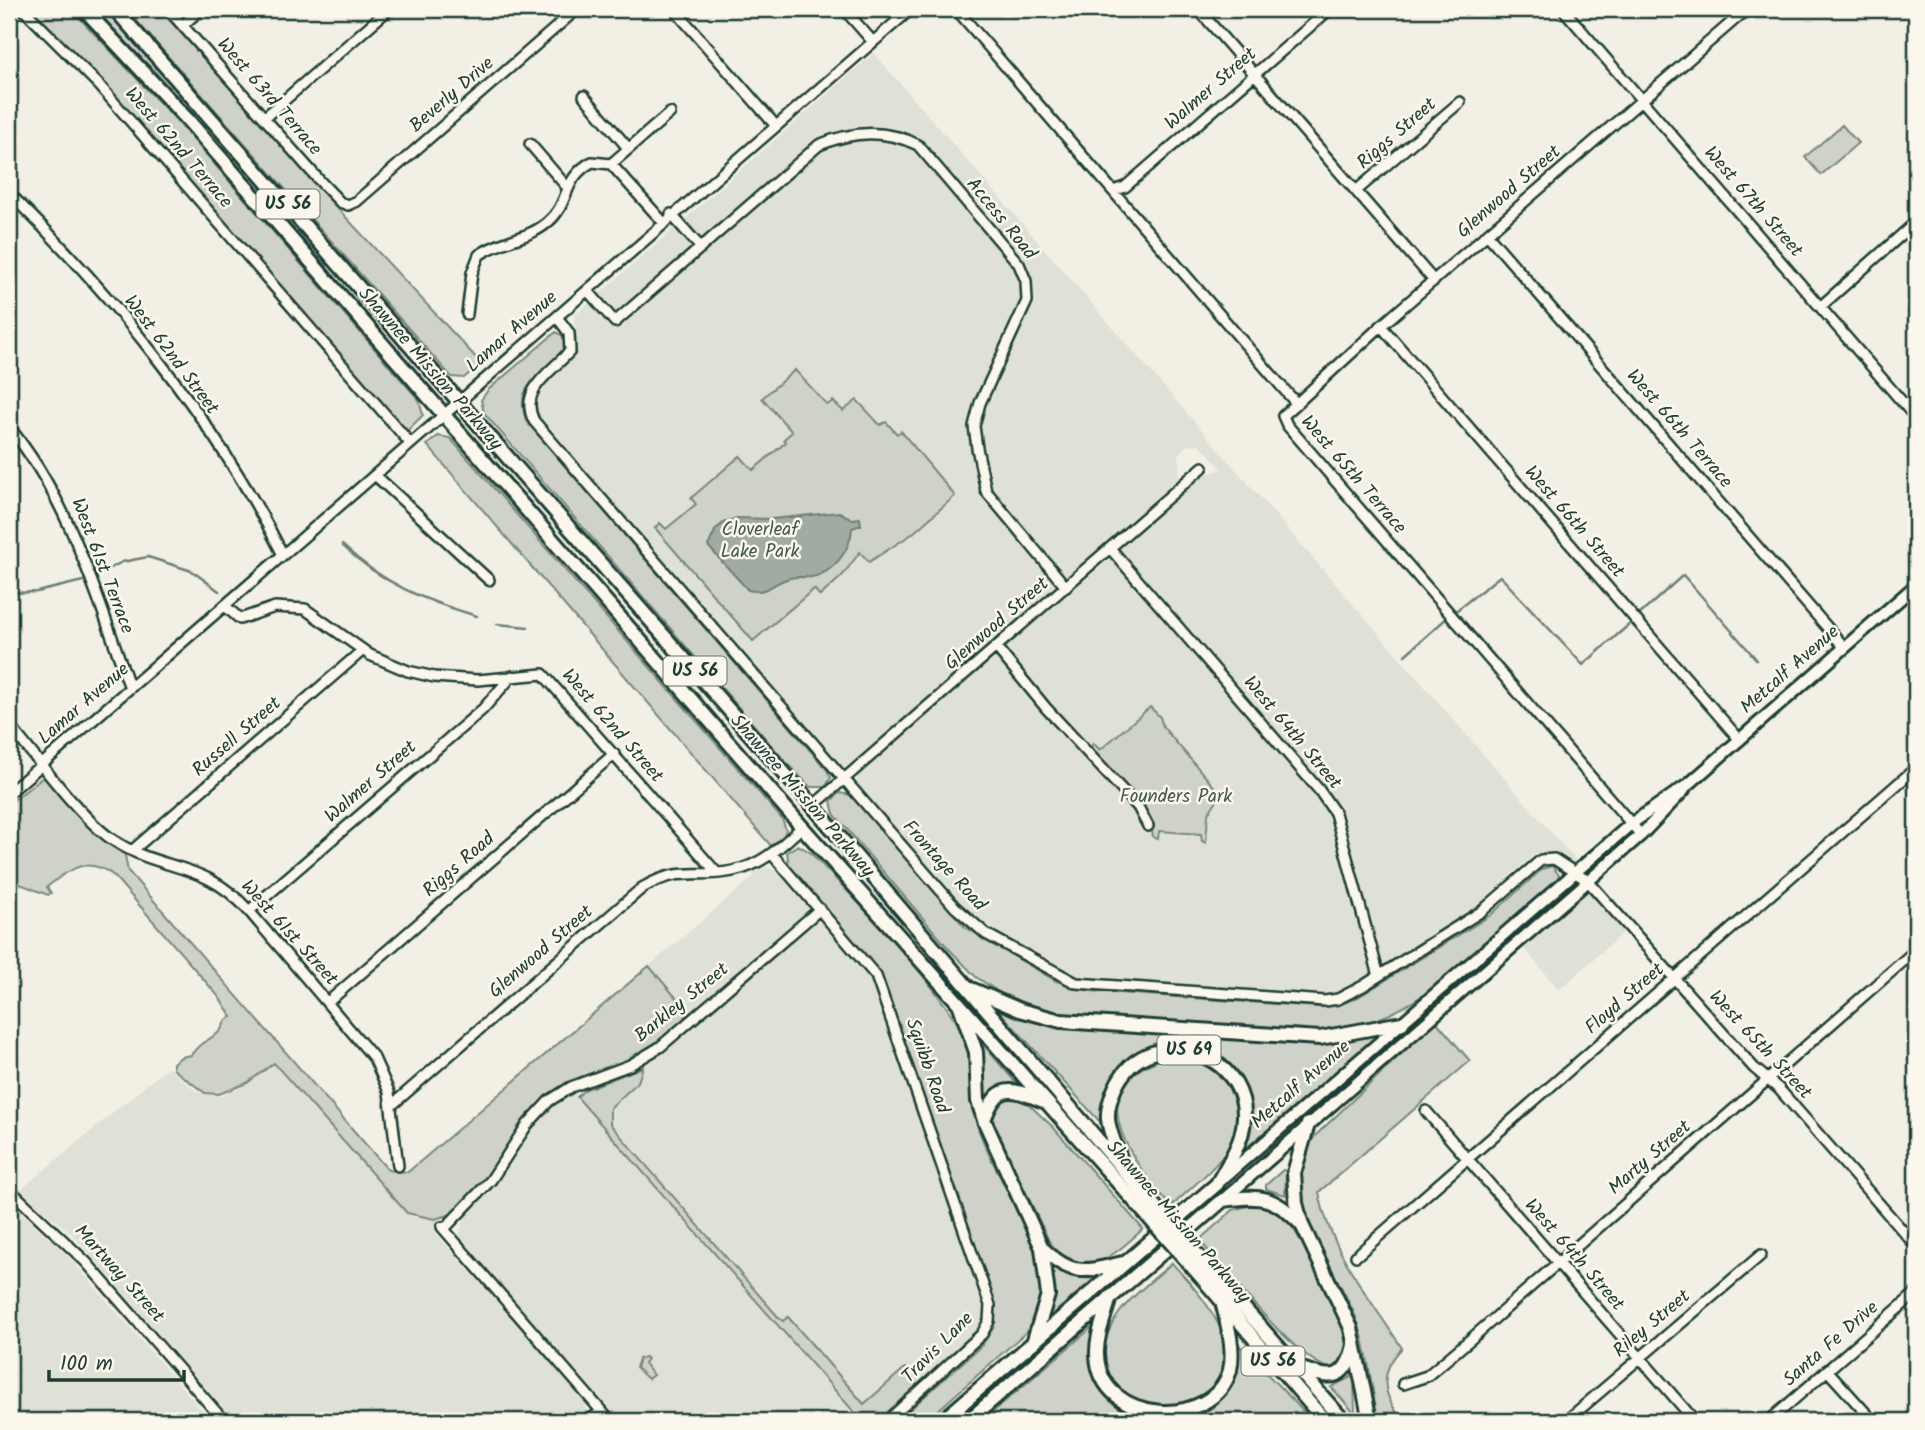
<svg xmlns="http://www.w3.org/2000/svg" width="1925" height="1430" font-family="Kalam,sans-serif">
<style>
.built{fill:#e0e1d6}
.green{fill:#cfd2c8;stroke:#77887e;stroke-width:2}
.water{fill:#a2aba1;stroke:#6e7f75;stroke-width:2}
.lines{fill:none;stroke-linecap:round;stroke-linejoin:round}
.stream{stroke:#6e7f75;stroke-width:2.5}
.minor-casing{stroke:#1f3d34;stroke-width:14}
.major-casing{stroke:#1f3d34;stroke-width:16}
.highway-casing{stroke:#1f3d34;stroke-width:18}
.minor{stroke:#fbf7ec;stroke-width:9}
.major{stroke:#fbf7ec;stroke-width:10}
.highway{stroke:#fbf7ec;stroke-width:12}
.highway-bridge-casing{stroke:#1f3d34;stroke-width:18;stroke-linecap:butt}
.highway-bridge{stroke:#fbf7ec;stroke-width:12}
.labels{text-anchor:middle;dominant-baseline:central;stroke-width:5;stroke-linejoin:round;paint-order:stroke}
.shield{fill:#fbf7ec;stroke:#61756b;stroke-width:2}
.shield-label{font-size:18px;font-weight:bold;fill:#1f3d34}
.street-label{font-size:19px;fill:#1f3d34;stroke:#fbf7ec}
.park-label{font-size:19px;fill:#425b52;stroke:#fbf7ec}
</style>
<rect width="100%" height="100%" fill="#f2f0e5"/>
<filter id="ink" filterUnits="userSpaceOnUse"><feTurbulence type="fractalNoise" baseFrequency=".0143" numOctaves="2"/><feDisplacementMap in="SourceGraphic" scale="14" xChannelSelector="R" yChannelSelector="G"/><feConvolveMatrix kernelMatrix="1 2 1 2 8 2 1 2 1" color-interpolation-filters="sRGB"/></filter>
<g filter="url(#ink)">
<path class="built" d="M874,53L1577,862L1575,864L1559,853L1535,854L1463,918L1346,991L1332,995L1074,977L1024,953L982,926L960,906L859,789L857,778L861,771L1204,475L1222,469L1203,448L1199,444L1186,446L1179,455V477L1171,488L855,762L845,767L837,765L541,423L533,404L537,391L576,353L574,316Z
M765,867L778,871L808,905V912L691,1015L649,966L754,876L753,873Z
M1587,892L1595,894L1626,930L1559,990L1522,946Z
M821,921L868,976L878,994L985,1312L979,1331L915,1389L905,1368L864,1404L789,1318L783,1322L779,1318L608,1120L610,1108L638,1082L643,1067L667,1050L814,923Z
M275,1064L407,1213L440,1219L436,1233L584,1401L588,1412L582,1421H234L70,1232L19,1191L168,1067L197,1092L221,1096L246,1085Z
M574,1093L718,1255L862,1421H618L466,1247L459,1235L464,1216L505,1173L538,1121L556,1103Z
M9,1201L68,1256L211,1421H9Z"/>
<path class="green" d="M28,9H71L177,121L419,400L423,415L407,431L403,428L105,86Z
M94,9H105L330,263L327,266L156,73Z
M126,9H160L304,172L481,363L464,378L452,377L447,372Z
M1842,125L1858,143L1821,175L1805,157Z
M556,332L566,338C569,372 506,374 527,422L827,770L831,778L825,787H810L785,761L484,413L481,400L488,390Z
M795,370L827,405L833,401L843,411L857,400L880,425L886,422L897,434L901,431L955,496L912,534L869,562L860,552L842,576L820,596L814,589L753,641L655,528L660,523L666,529L696,504L691,498L740,456L753,470L786,442L784,439L792,432L762,398Z
M438,436L450,438L782,819L786,830L783,838L771,846L427,445Z
M1150,707L1160,717L1163,727L1216,789L1217,800L1208,814L1206,843L1202,841L1201,834L1159,831L1158,839L1153,837L1151,823L1091,748L1093,743L1100,750Z
M43,777L50,780L92,830L125,855L128,871L388,1170L408,1172L649,966L691,1015L638,1057L544,1101L523,1124L493,1171L452,1214L435,1219L407,1213L274,1063L247,1083L219,1094L205,1093L173,1069V1063L181,1057L191,1055C204,1039 205,1043 218,1033C225,1027 223,1019 232,1017L219,997L114,876C88,855 69,869 47,887L51,893L48,895L20,884L9,875V804Z
M839,793L851,795L965,927L1056,981L1090,991L1318,1007L1339,1005L1358,997L1491,915L1542,869L1552,866L1559,875L1554,884C1508,925 1444,989 1390,1014C1368,1024 1346,1028 1322,1032L1063,1015L1011,1000L976,977L949,949L834,814L831,801Z
M798,845L810,852C862,907 919,962 959,1026C978,1056 968,1093 977,1125C991,1172 1047,1247 1043,1293C1041,1307 1034,1320 1026,1332L926,1421H897L982,1345L994,1327L995,1305L884,983L867,956L789,866L787,852Z
M1001,1009L1030,1021L1058,1027L1311,1045L1343,1042L1383,1032L1247,1147C1246,1142 1249,1139 1250,1133C1253,1115 1250,1096 1241,1081C1215,1036 1149,1032 1117,1073C1107,1086 1102,1107 1101,1123L1002,1014Z
M1436,1021L1470,1061L1319,1192C1329,1249 1371,1300 1402,1348C1378,1373 1382,1395 1403,1421H1379C1371,1392 1370,1361 1361,1332C1342,1268 1269,1203 1315,1136Z
M980,1041L1017,1084L1001,1087L985,1101L982,1100Z
M1173,1056C1212,1059 1254,1096 1234,1139C1220,1166 1192,1186 1171,1207C1127,1157 1075,1081 1173,1056Z
M643,1067L638,1082L610,1108V1124L779,1318L783,1321L788,1317L864,1404L905,1368L916,1383L915,1389L879,1421H862L577,1097L584,1090Z
M1007,1096L1024,1100L1053,1127L1143,1229C1117,1253 1079,1288 1051,1245L993,1124L995,1105Z
M1283,1170L1286,1171L1285,1195L1266,1189V1185Z
M1258,1203C1267,1206 1275,1208 1282,1215C1302,1233 1349,1326 1346,1352C1345,1360 1340,1366 1333,1369C1299,1365 1225,1269 1199,1240L1233,1210Z
M1139,1259L1142,1263L959,1421H950Z
M1172,1263C1200,1294 1247,1343 1216,1387C1210,1396 1194,1403 1185,1409C1170,1407 1144,1409 1131,1401C1119,1394 1109,1380 1106,1367C1095,1320 1142,1290 1172,1263Z
M1052,1266L1073,1277L1094,1279L1046,1320L1054,1294Z
M1096,1324C1083,1366 1102,1407 1145,1421H982Z
M1238,1344L1313,1421H1189C1210,1413 1231,1395 1234,1371C1235,1362 1234,1351 1238,1344Z
M645,1357L647,1359L644,1363L653,1375L648,1379L636,1368L639,1359Z
M1353,1376L1354,1377L1355,1414L1331,1387Z"/>
<path class="water" d="M839,512L852,519L860,518L861,525L852,528C851,549 834,573 812,577C805,578 797,576 790,578C773,582 767,595 748,590L708,546L716,529L725,522L737,518L772,519Z"/>
<g class="lines">
<path class="stream" d="M342,545C383,584 423,600 477,616
M96,576L122,562L148,557L192,571L219,591
M9,593L37,592L83,581
M1453,613L1500,576L1583,665L1632,622
M1637,617L1683,575L1757,660
M497,624L528,627
M1405,655L1448,617"/>
<g class="minor-casing">
<path id="minor" d="M23,9L99,85L410,443
M168,9L319,180L340,202L348,205L357,201L577,9
M674,9L776,126
M844,9L873,42
M956,9L1295,402
M1198,9L1434,281
M1563,9L1916,418
M183,25L201,9
M584,96L628,148
M264,118L389,9
M530,144L567,187
M611,164L670,113
M1113,191L1125,187L1330,9
M1356,191L1460,102
M9,193C114,296 217,423 283,555
M671,214L701,248
M1487,234L1845,648
M588,291L615,322L819,145C852,131 886,129 918,145L1019,264L1026,281L1027,301L980,403L974,426L977,448L986,491L1066,587
M1820,307L1916,222
M467,314L472,273L479,255C500,240 529,239 548,222C570,204 562,178 592,162L611,164L663,222
M557,317L569,333L570,351C552,372 518,389 534,421L955,907L986,934L1076,983L1325,1001L1338,999L1363,986L1482,911L1541,860L1554,859L1588,881L1754,1068L1779,1089L1916,1246
M1381,326L1740,740
M9,427C71,502 97,598 130,688
M375,475L489,580
M1110,548L1319,790L1335,813L1379,976
M225,606L240,619L275,607L305,609L370,655L408,671L434,677L478,680L543,674L716,872
M996,647L1046,708L1138,807L1148,826
M9,725C36,757 80,818 113,840C162,873 203,859 249,911L374,1058L389,1092L398,1166
M9,793L911,9
M813,806L1203,467
M1641,835L1287,425L1283,416L1381,326L1747,9
M133,850L363,650
M772,854L876,976L990,1305L989,1321L982,1334L887,1421
M249,911L483,709L512,676
M328,1002L614,754
M392,1105L642,888C682,865 694,879 733,871C763,865 781,846 802,827
M1426,1111L1695,1421
M9,1189L86,1262L224,1421
M442,1227L610,1421
M445,1228L491,1180L527,1125L549,1101L571,1087L630,1065L660,1047L820,909
M1356,1256L1916,768
M1827,1370L1873,1421
M1403,1384L1427,1376L1472,1338L1916,950
M589,1421L601,1411
M1566,1421L1761,1255
M1769,1421L1916,1293"/>
</g>
<g class="major-casing">
<path id="major" d="M1221,1180L1632,823L1689,784L1916,585
M1223,1200L1641,835L1684,790"/>
</g>
<g class="highway-casing">
<path id="highway" d="M84,9L187,119L802,827L1130,1196
M115,9L813,806L1139,1188
M971,989L1020,1010L1061,1021L1320,1038L1402,1023
M960,1006L976,1052L978,1101L984,1120L1042,1248L1048,1295L1033,1343
M984,1120C998,1080 1013,1089 1046,1102
M1308,1124L1294,1173L1296,1203L1302,1225L1351,1328L1370,1421
M1042,1248C1072,1277 1085,1272 1123,1263
M1211,1271L1344,1421
M1203,1279L1325,1421
M1110,1297C1105,1316 1096,1336 1097,1355C1100,1426 1214,1430 1230,1370C1235,1347 1227,1324 1222,1301
M1296,1367C1328,1378 1345,1385 1354,1345
M942,1421L1217,1184C1225,1169 1236,1153 1241,1136C1264,1056 1149,1014 1115,1088C1111,1097 1107,1108 1108,1119C1109,1133 1118,1150 1122,1164
M968,1421L1223,1200C1262,1195 1274,1196 1302,1225"/>
</g>
<use href="#minor" class="minor"/>
<use href="#major" class="major"/>
<use href="#highway" class="highway"/>
<g class="highway-bridge-casing">
<path id="highway-bridge" d="M1139,1188L1211,1271
M1130,1196L1203,1279"/>
</g>
<use href="#highway-bridge" class="highway-bridge"/>
</g>
</g>
<g class="labels">
<g class="shield">
<rect x="256.5" y="189.5" width="63" height="29" rx="5"/>
<rect x="663.5" y="656.5" width="63" height="29" rx="5"/>
<rect x="1157.5" y="1035.5" width="63" height="29" rx="5"/>
<rect x="1241.5" y="1346.5" width="63" height="29" rx="5"/>
</g>
<g class="shield-label">
<text x="288" y="204">US 56</text>
<text x="695" y="671">US 56</text>
<text x="1189" y="1050">US 69</text>
<text x="1273" y="1361">US 56</text>
</g>
<g class="street-label">
<text transform="translate(1211 89) rotate(-41)">Walmer Street</text>
<text transform="translate(452 95) rotate(-41)">Beverly Drive</text>
<text transform="translate(269 97) rotate(49)">West 63rd Terrace</text>
<text transform="translate(1397 134) rotate(-41)">Riggs Street</text>
<text transform="translate(178 148) rotate(49)">West 62nd Terrace</text>
<text transform="translate(1509 192) rotate(-41)">Glenwood Street</text>
<text transform="translate(1753 202) rotate(49)">West 67th Street</text>
<text transform="translate(1001 219) rotate(51)">Access Road</text>
<text transform="translate(512 332) rotate(-41)">Lamar Avenue</text>
<text transform="translate(171 355) rotate(53)">West 62nd Street</text>
<text transform="translate(430 369) rotate(49)">Shawnee Mission Parkway</text>
<text transform="translate(1679 429) rotate(49)">West 66th Terrace</text>
<text transform="translate(1353 475) rotate(49)">West 65th Terrace</text>
<text transform="translate(1574 522) rotate(49)">West 66th Street</text>
<text transform="translate(102 566) rotate(69)">West 61st Terrace</text>
<text transform="translate(997 624) rotate(-41)">Glenwood Street</text>
<text transform="translate(1790 670) rotate(-41)">Metcalf Avenue</text>
<text transform="translate(84 704) rotate(-41)">Lamar Avenue</text>
<text transform="translate(612 726) rotate(49)">West 62nd Street</text>
<text transform="translate(1292 733) rotate(50)">West 64th Street</text>
<text transform="translate(237 737) rotate(-41)">Russell Street</text>
<text transform="translate(371 782) rotate(-41)">Walmer Street</text>
<text transform="translate(802 796) rotate(49)">Shawnee Mission Parkway</text>
<text transform="translate(459 865) rotate(-41)">Riggs Road</text>
<text transform="translate(944 866) rotate(48)">Frontage Road</text>
<text transform="translate(289 933) rotate(48)">West 61st Street</text>
<text transform="translate(541 952) rotate(-41)">Glenwood Street</text>
<text transform="translate(1625 999) rotate(-41)">Floyd Street</text>
<text transform="translate(682 1003) rotate(-39)">Barkley Street</text>
<text transform="translate(1760 1045) rotate(47)">West 65th Street</text>
<text transform="translate(927 1066) rotate(71)">Squibb Road</text>
<text transform="translate(1301 1085) rotate(-41)">Metcalf Avenue</text>
<text transform="translate(1650 1158) rotate(-41)">Marty Street</text>
<text transform="translate(1178 1222) rotate(49)">Shawnee Mission Parkway</text>
<text transform="translate(1574 1255) rotate(49)">West 64th Street</text>
<text transform="translate(119 1274) rotate(48)">Martway Street</text>
<text transform="translate(1652 1324) rotate(-40)">Riley Street</text>
<text transform="translate(1831 1344) rotate(-41)">Santa Fe Drive</text>
<text transform="translate(938 1348) rotate(-45)">Travis Lane</text>
</g>
<g class="park-label">
<text x="760" y="530">Cloverleaf<tspan x="760" dy="22">Lake Park</tspan></text>
<text x="1176" y="797">Founders Park</text>
</g>
</g>
<rect width="1925" height="1430" fill="none" stroke="#fbf7ec" stroke-width="35"/>
<rect x="18" y="18" width="1890" height="1395" fill="none" stroke="#1f3d34" stroke-width="2.5" filter="url(#ink)"/>
<path d="M49 1370v10h135v-10" fill="none" stroke="#1f3d34" stroke-width="3.5"/>
<text x="60" y="1370" font-size="21" fill="#1f3d34" stroke="#fbf7ec" stroke-width="5" paint-order="stroke">100 m</text>
</svg>
